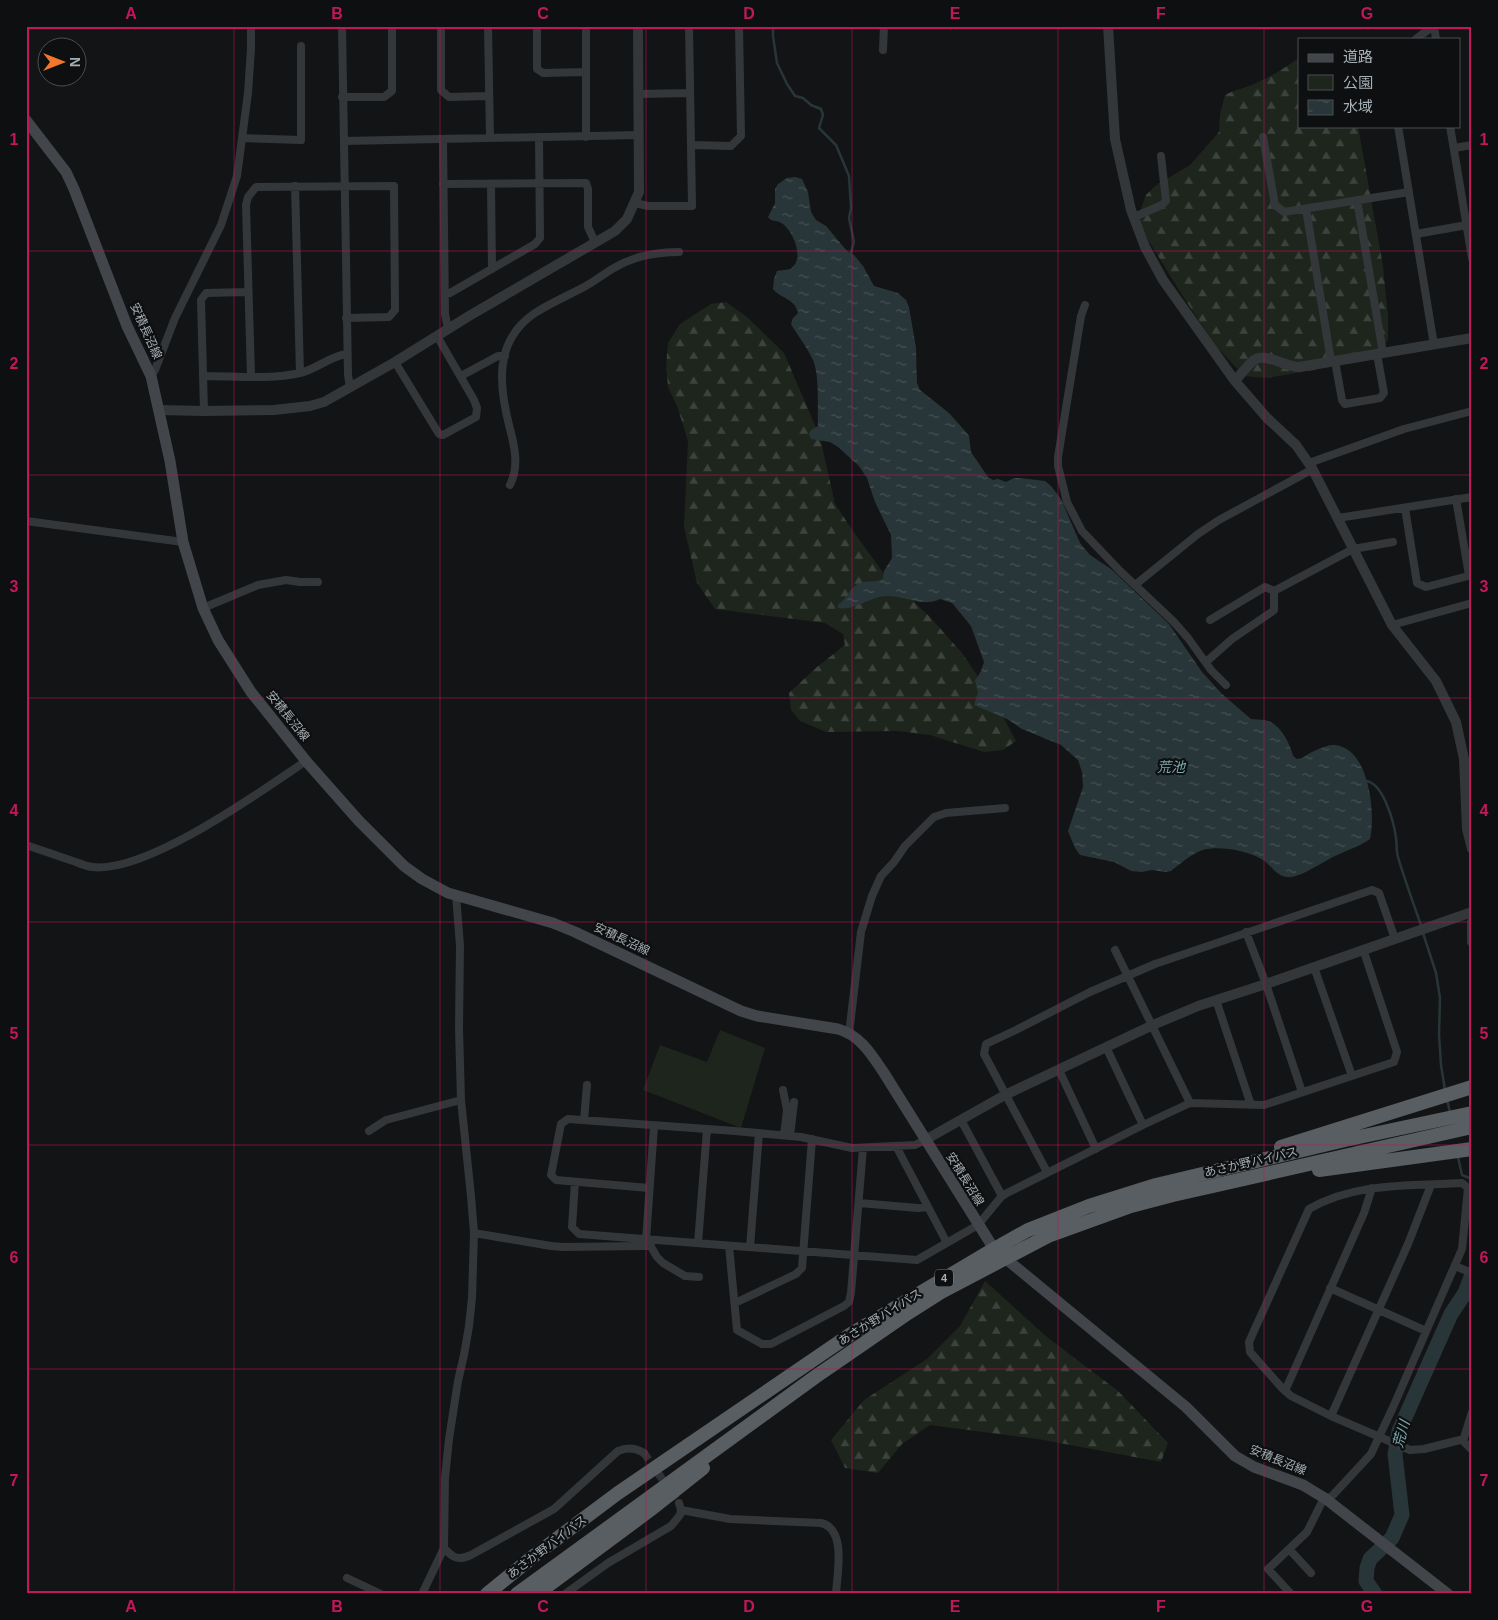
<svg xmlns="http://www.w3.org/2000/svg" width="1498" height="1620" font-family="Helvetica,'Noto Sans JP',sans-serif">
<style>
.green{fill:#1e251d}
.forest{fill:url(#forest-firs)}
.water{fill:url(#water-ripples)}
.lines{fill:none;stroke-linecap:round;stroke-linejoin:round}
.stream{stroke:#293639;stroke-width:2.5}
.river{stroke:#293639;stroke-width:15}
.minor-tunnel{stroke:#303335;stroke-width:8;stroke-dasharray:8 4;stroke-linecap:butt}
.minor{stroke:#34373a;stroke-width:8}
.tertiary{stroke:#34373a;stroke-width:10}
.secondary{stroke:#42464a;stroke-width:11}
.trunk{stroke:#585e62;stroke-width:14}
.grid{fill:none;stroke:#c2185b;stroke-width:1;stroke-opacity:0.55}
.labels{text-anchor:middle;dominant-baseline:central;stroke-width:4.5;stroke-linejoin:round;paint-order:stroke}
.shield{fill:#0e0f10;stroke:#787f84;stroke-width:1}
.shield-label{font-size:11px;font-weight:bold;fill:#a5afb5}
.street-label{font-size:12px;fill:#a5afb5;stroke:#0e0f10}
.water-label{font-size:14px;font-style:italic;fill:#7ba8b1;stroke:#0e0f10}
.neatline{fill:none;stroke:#c2185b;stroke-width:2}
.grid-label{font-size:16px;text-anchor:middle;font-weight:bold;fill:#c2185b}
</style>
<defs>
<pattern id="forest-firs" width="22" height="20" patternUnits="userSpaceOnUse" patternTransform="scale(1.25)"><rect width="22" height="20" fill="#1e251d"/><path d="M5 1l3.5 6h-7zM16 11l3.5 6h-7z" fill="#3c423c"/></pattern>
<pattern id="water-ripples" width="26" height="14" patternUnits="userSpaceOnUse" patternTransform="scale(1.25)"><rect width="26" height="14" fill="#293639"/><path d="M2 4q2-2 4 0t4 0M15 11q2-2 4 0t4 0" fill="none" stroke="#455153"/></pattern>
</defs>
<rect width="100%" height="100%" fill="#131415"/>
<path class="green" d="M720,1030L765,1048L741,1128L643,1090L660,1045L707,1062Z"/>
<path class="forest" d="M1299,58V126H1358L1383,266L1388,316V339L1381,353L1366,361L1267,378L1244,376L1215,345L1177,287L1138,223L1139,214L1146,195L1155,186L1190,165L1219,132L1220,114L1225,95C1234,90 1245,88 1254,84C1270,77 1285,68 1299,58Z
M726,302L747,317L784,353L820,437L835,504L855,534L885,575L929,616L962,653L994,700L1016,741L1003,750L984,752L930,735L897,731L826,732L800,721L791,710L789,693L817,667L845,645L843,634L825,623L715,609L697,583L684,527L688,441L677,406L668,387L666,367L668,343L680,324L711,304Z
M985,1281L1047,1337L1118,1391L1168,1443L1161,1462L1038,1439L930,1425L902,1444L878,1473L845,1468L831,1440L864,1400L927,1359L960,1326Z"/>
<path class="water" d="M795,177L802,179L808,192L811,212L816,220L826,226L847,251L854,255L863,266L874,286L898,293L906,300L909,307L916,348L917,383L920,390L949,413L965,431L969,436L971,452L988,477L993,480L998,479L1006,482L1014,478H1020L1045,481L1051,486L1061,499L1080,543L1090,555L1111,569L1169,624L1202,672L1222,694L1251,719C1258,720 1265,719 1271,722C1282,728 1290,744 1293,756L1297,759L1302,758C1309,753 1326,744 1335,745C1369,748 1376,813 1370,839C1359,847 1347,850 1335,856C1324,861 1299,879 1287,877C1276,876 1271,865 1263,860C1250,851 1222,846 1207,849C1196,850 1180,864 1171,871L1166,872L1152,870L1142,872L1131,871L1114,862L1080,855L1075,848L1068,831L1083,787L1082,772L1078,760L1061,745L1022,729L1007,719L974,705L978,692L975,681L981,671L984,662L971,626L952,603L940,599C922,608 905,595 886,596C869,597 855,611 838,608V605C846,600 850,588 858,584C867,580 875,583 883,579L884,571L892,558L891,535L875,502L867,478L859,466L838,447L830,442L811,439L809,434L811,430L818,426C817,407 820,377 813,360C807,347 798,336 791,324L793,318L798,313C795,298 781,299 773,289L774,279L777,271L791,269C792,267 796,264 796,262C801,251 792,231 783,224C779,221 775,221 771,220L768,217L775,203V189L778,184L787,178Z"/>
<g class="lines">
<path class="stream" d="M773,26V36L777,63L787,84L795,96L803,98L811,105L821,109L823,115L819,128L836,145L849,176L851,208L849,218L854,242L850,256
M1364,781C1383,780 1394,823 1396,838C1397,844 1396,851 1398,857C1405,881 1414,905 1422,928
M1423,933L1436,973L1440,998L1439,1035L1441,1065L1445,1090
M1447,1100L1450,1112
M1458,1157L1462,1175L1472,1179"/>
<path class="river" d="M1375,1594L1366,1581L1367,1568L1370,1559L1392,1538L1402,1515L1395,1454L1399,1431L1451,1314L1465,1293L1472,1274"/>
<path class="minor-tunnel" d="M644,1453L679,1503"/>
<path class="minor" d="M342,26L348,375L350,387
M441,26V90L449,97L489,96
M488,26L490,138
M537,26V69L543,73L586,72
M586,26V137
M1434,26L1436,39
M1416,39L1433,26
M883,50L884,26
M638,94L690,93
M342,97H384L392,91V26
M1398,126L1434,345
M1450,126L1472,258
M1263,137L1275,205L1284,212L1409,192
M242,138L301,140V46
M443,139L445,314L448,329
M344,141L639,135
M692,145L731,146L741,136L739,26
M1454,148L1472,145
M443,184L586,183L588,189V227L595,242
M491,185L492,269
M295,186L300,373
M1357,200L1383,353
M635,203L648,206H692L689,26
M1306,209L1331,361
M1134,217L1162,205L1166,201L1161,156
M1416,234L1467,225
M445,294L450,293L535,244L540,238L539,137
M1085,305L1081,316L1058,457V466L1067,502L1082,531L1120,571L1173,621L1188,638L1211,670L1226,685
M1335,361L1342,400L1345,404L1380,398L1384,393L1377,354
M395,362L439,434L443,435L476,417L477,408L474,400L437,336
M151,376L155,370L175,318L221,225L237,176L248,93L251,49V26
M203,376C235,376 269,380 300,373C317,369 332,355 347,354
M251,376L246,205L248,197L256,187L394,186L395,310L389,317L346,318
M461,376L498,356H505
M204,411L201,300L206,293L248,292
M1309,463L1404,429L1472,411
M510,485C519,467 515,448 510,429C499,387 493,341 535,313C550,303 567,296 582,288C593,283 603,274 614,268C634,256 657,252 679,252
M1456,499L1469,575
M1405,508L1417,583L1426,587L1472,575
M1338,518L1472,497
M26,521L183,542
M1135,585L1198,534L1219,520L1313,469
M1274,591L1353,549L1393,542
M203,608L258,585L286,580L300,582H318
M1210,620L1265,587L1274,591
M1392,625L1472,603
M1206,662L1232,639L1273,611L1274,610V591
M26,845C41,850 55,855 70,860C77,862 84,866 92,867C146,874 260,792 306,761
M1246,932L1266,984L1302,1092
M1115,950L1190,1103
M1314,967L1352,1076
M1216,1000L1251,1105
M849,1034L861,932L872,896L881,876L894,862L905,846L934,817L946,813L1005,808
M1106,1047L1143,1125
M1059,1070L1096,1149
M783,1090L787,1110L784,1135
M584,1120L587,1085
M961,1120L1002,1196
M369,1131L386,1120L461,1100
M790,1136L794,1102
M896,1146L947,1243
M1047,1172L984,1054L986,1044L1016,1030L1090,992L1155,964L1372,890L1379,893L1395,939
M575,1182L572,1227L579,1234L917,1260L978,1225L1001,1197L1007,1193L1143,1125L1190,1103L1264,1105L1394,1062L1397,1052L1363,949
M649,1188L556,1180L551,1175L561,1124L568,1119L735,1131L801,1137L852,1148L915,1145L925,1140
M859,1203L918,1208L928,1207
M474,1233L551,1246L563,1247L645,1246L650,1245L653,1240
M646,1240L654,1126
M698,1243L707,1129
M650,1245L657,1257L663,1263L685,1276L699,1277
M729,1246L737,1330L762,1344H771L844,1306L849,1302L851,1293L863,1148
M750,1247L759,1133
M1455,1266L1472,1273
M1330,1288L1426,1331
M735,1303L796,1274L802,1268L812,1139
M1285,1391L1364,1213L1372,1188
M1331,1416L1408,1244L1431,1185
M1463,1441L1472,1412
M681,1510L730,1519L821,1523C847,1529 837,1574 836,1594
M444,1548C453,1558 458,1561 471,1555L554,1509L618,1451C627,1447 636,1448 644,1453
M1289,1549L1311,1573
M347,1578L381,1594
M422,1594L444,1548L445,1478L449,1439L458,1381L464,1355L469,1326L472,1298L474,1233L471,1196L461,1100L459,1028L460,946L456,895
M565,1594L608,1563L671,1526L680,1515L681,1510L679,1503
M1291,1594L1268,1569L1307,1532L1322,1502L1333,1495L1371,1454L1394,1405L1462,1249L1468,1188L1462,1183C1411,1186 1355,1182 1309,1209L1249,1342L1250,1352L1282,1388L1291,1396L1331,1416L1410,1450L1424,1449L1460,1440L1463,1441L1472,1450
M1472,1594V1593"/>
<path class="tertiary" d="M1108,26L1115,139L1131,210L1145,247L1163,280L1235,381L1267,418L1296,445L1312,468L1392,625L1436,681L1456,722L1464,759L1467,829L1472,849
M1235,381C1241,374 1247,366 1254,360C1264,352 1286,367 1299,367L1472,338
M159,410L204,411L274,410L310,406L324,402L395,362L469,316L615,231L627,219L639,192L638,26
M1472,922V942
M925,1140L1005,1095L1153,1025L1198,1006L1266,984L1472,912"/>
<path class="secondary" d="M26,120L66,172L74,189L127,326L151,376L170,461L183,542L203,608L218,640L251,692L306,761L359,821L404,866L422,879L448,893L553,923L575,932L741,1011L757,1016L838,1029C860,1035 872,1055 884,1073L994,1249L1186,1407L1235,1456L1254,1467L1303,1485L1326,1499L1448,1594"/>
<path class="trunk" d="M1281,1147L1472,1087
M1319,1170L1472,1149
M487,1594L535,1555L618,1493L851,1334L994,1249L1028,1230L1089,1206L1156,1185L1345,1140L1472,1113
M517,1594L815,1377L908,1313L941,1292L1048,1236L1131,1206L1173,1195L1472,1127
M537,1594L650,1510L703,1468"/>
</g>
<path class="grid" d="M234,26V1594M440,26V1594M646,26V1594M852,26V1594M1058,26V1594M1264,26V1594M26,251H1472M26,475H1472M26,698H1472M26,922H1472M26,1145H1472M26,1369H1472"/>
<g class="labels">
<rect class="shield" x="935" y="1269.5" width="18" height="17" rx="4"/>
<g class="shield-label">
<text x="944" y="1278">4</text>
</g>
<g class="street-label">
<text transform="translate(146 331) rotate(66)">安積長沼線</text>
<text transform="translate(288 716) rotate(51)">安積長沼線</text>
<text transform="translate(622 939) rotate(25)">安積長沼線</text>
<text transform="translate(1251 1162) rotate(-13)">あさか野バイパス</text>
<text transform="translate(965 1179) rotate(58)">安積長沼線</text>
<text transform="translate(880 1317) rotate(-32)">あさか野バイパス</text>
<text transform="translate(1278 1460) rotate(22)">安積長沼線</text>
<text transform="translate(547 1547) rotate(-37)">あさか野バイパス</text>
</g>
<g class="water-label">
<text x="1171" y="767">荒池</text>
<text transform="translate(1401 1434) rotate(-74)">荒川</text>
</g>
</g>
<rect width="1498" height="1620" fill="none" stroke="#0e0f10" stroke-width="55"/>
<rect x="1298" y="38" width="162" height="90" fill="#0e0f10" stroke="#4a4f52"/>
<rect x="1308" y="54" width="25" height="8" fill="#42464a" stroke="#4a4f52"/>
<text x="1343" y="62" font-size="15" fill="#a5afb5">道路</text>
<rect x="1308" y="75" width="25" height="15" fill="#1e251d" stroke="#4a4f52"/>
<text x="1343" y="88" font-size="15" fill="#a5afb5">公園</text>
<rect x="1308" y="100" width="25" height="15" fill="url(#water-ripples)" stroke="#4a4f52"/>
<text x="1343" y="112" font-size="15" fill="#a5afb5">水域</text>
<g transform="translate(62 62) rotate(90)"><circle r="24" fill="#0e0f10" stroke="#4a4f52"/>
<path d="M0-4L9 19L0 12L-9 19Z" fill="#f3762d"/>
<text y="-8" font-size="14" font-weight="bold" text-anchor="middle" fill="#a5afb5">N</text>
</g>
<rect x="28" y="28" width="1442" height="1564" class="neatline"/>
<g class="grid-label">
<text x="131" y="19">A</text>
<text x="337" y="19">B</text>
<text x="543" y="19">C</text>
<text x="749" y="19">D</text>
<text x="955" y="19">E</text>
<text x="1161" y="19">F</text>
<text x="1367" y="19">G</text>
<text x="14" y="145">1</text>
<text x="1484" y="145">1</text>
<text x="14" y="369">2</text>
<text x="1484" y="369">2</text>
<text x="14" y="592">3</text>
<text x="1484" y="592">3</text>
<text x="14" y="816">4</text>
<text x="1484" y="816">4</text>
<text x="14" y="1039">5</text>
<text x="1484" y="1039">5</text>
<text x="14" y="1263">6</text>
<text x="1484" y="1263">6</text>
<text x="14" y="1486">7</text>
<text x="1484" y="1486">7</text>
<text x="131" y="1612">A</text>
<text x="337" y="1612">B</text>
<text x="543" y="1612">C</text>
<text x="749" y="1612">D</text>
<text x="955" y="1612">E</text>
<text x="1161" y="1612">F</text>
<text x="1367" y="1612">G</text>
</g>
</svg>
